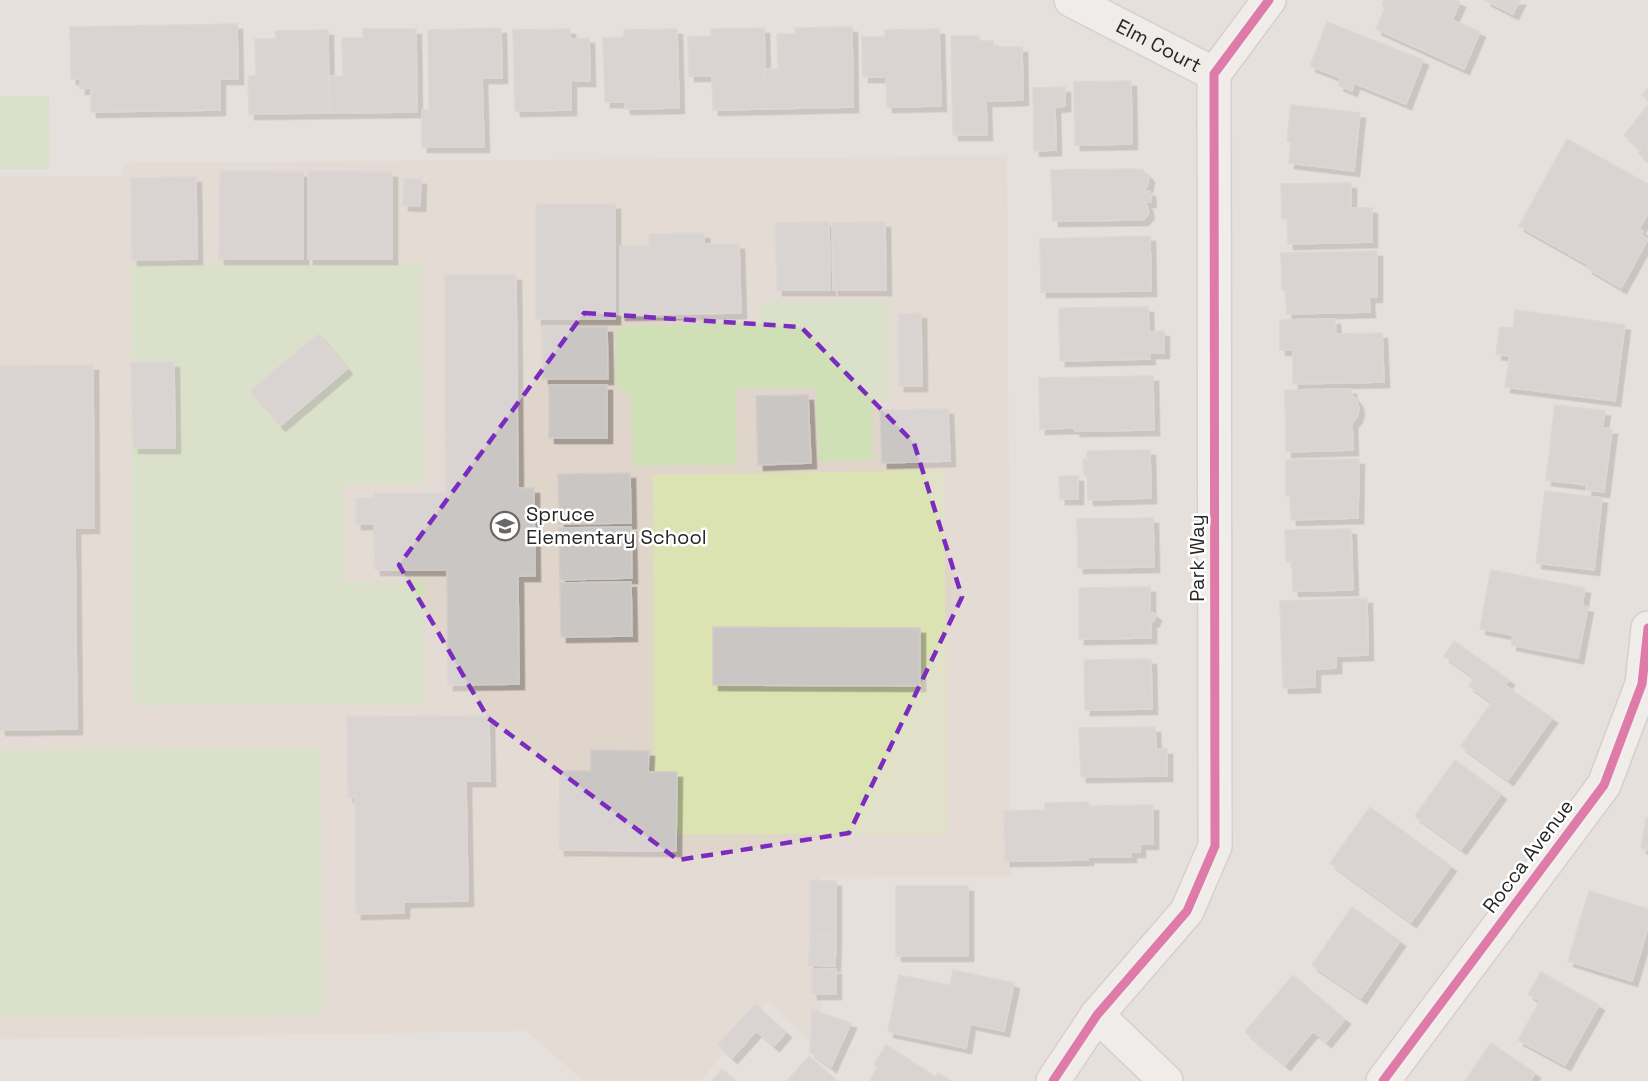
<svg xmlns="http://www.w3.org/2000/svg" width="1648" height="1081" font-family="'Space Grotesk',sans-serif">
<style>
.education{fill:#e0d5ca}
.green{fill:#cfdfb6}
.pitch{fill:#dbe3b3}
.building{fill:#cac6c3;stroke:#d0ccc9;stroke-width:1.5;filter:url(#shadow)}
.lines{fill:none;stroke-linecap:round;stroke-linejoin:round}
.minor-casing{stroke:#bfbdbe;stroke-width:36}
.minor{stroke:#fbfafa;stroke-width:33}
.cycleway-casing{stroke:#fff;stroke-width:13}
.cycleway{stroke:#d6006c;stroke-width:9}
.marked{fill:none;stroke:#7b2cbf;stroke-width:4.5;stroke-dasharray:12 8;stroke-linejoin:round}
.labels{text-anchor:middle;dominant-baseline:central;stroke-width:5;stroke-linejoin:round;paint-order:stroke}
.street-label{font-size:20px;fill:#272727;stroke:#fff}
.poi-label{font-size:20px;fill:#272727;stroke:#fff;text-anchor:start}
</style>
<defs>
<filter id="shadow"><feDropShadow dx="5.5" dy="5.5" stdDeviation="0" flood-color="#0004"/></filter>
</defs>
<rect width="100%" height="100%" fill="#e5e0dc"/>
<path class="education" d="M1007,156L1011,876L820,877L821,1053L769,1001L700,1081H584L526,1031L0,1039V176H122L123,163Z"/>
<path class="green" d="M0,96H49L50,169H0Z
M422,263L424,485H344V581H424L425,704L133,706L131,264Z
M889,300L890,401L872,400L873,460L818,461L816,388H736L737,465L633,466L632,401L615,383L617,327L761,322L760,302Z
M321,748L323,1015L0,1017V750Z"/>
<path class="pitch" d="M944,470L948,835L654,834L653,475Z"/>
<path class="building" d="M1384,0H1456L1460,2L1452,20L1480,32L1464,69L1376,29L1385,8L1382,6Z
M1485,0H1520L1513,14Z
M1327,22L1423,60L1406,104L1354,83L1352,91L1338,85L1341,78L1310,66Z
M237,24L238,79H220V110L91,112V88L80,89V79H71L70,27Z
M852,27L853,107L766,109L765,69H778L777,34H795V28Z
M501,28L502,78H482L484,147H422V110H429L428,30Z
M764,28L766,109L713,110L712,76H689L688,37L711,36V29Z
M363,29H416L417,112L329,113V76H343L342,38H363Z
M570,29V39L589,38L590,81H571V110L515,111L513,30Z
M677,29L679,108L625,109V102H605L603,38L624,37V30Z
M939,29L941,106L887,107L886,77H863L862,37H885V30Z
M328,30L329,113L249,114L248,76H256L255,39H276L275,31Z
M951,36H979V41H993L994,47H1022L1023,100L986,101L987,135H953Z
M1131,81L1132,144L1075,145L1074,82Z
M1065,87V106L1055,107L1056,150L1034,151L1033,88Z
M1648,88V100L1642,95Z
M1291,105L1360,113L1354,171L1289,163L1291,142L1287,141Z
M1648,105V161L1638,153L1642,149L1624,135Z
M1567,139L1648,184V213L1639,229L1643,231L1641,235L1648,239L1621,288L1587,268L1589,265L1519,226Z
M1142,169L1149,177L1147,187L1143,191H1150L1151,202H1143L1147,205L1149,213L1143,220L1053,221L1051,170Z
M220,171L303,172V259H219Z
M308,171L392,172V259H308Z
M196,177L197,259L132,260L131,178Z
M404,179H421L420,206L403,205Z
M1351,183V208H1372V242L1288,244L1287,218L1282,219L1281,184Z
M536,204H615V319H536Z
M829,222L830,290H777L775,223Z
M885,222L886,290H833L832,223Z
M704,233V244H739L741,313L620,315V246H649V234Z
M1150,236L1151,291L1041,292L1040,239Z
M1377,251V297H1369L1370,312L1287,314L1285,290H1282L1281,253Z
M445,275H516L518,488H534L535,576H518L519,684L448,685L447,570H375L374,524H356V498H374V493H446Z
M1148,307L1149,332L1164,331V353H1149L1150,359L1060,361L1059,308Z
M1515,310L1625,325L1615,401L1505,387L1510,356L1496,354L1500,327L1513,328Z
M921,313L922,386H899L898,314Z
M1335,319L1336,334L1382,333L1384,382L1293,384V350H1280V320Z
M542,327H607L608,379H543Z
M318,334L347,369L280,426L250,391Z
M174,362L175,448H133L131,363Z
M93,365L94,528H75L77,729L0,730V366Z
M1153,376L1154,430L1075,431L1074,428L1040,429L1039,378Z
M549,385H607V438H549Z
M1351,389V394L1357,401L1359,409L1357,417L1352,423L1353,450L1286,452L1285,390Z
M808,395L811,463L758,465L756,396Z
M1555,405L1605,411L1602,428L1612,429L1604,492L1586,490L1587,485L1546,480Z
M948,409L950,461L882,463L880,410Z
M1150,450L1151,498L1088,500L1087,475H1084L1083,459L1087,460V451Z
M1359,459L1358,518L1291,520L1290,496H1286V460Z
M630,473L631,523L559,524L558,474Z
M1059,476H1078V499H1060Z
M1545,491L1602,498L1594,570L1536,563Z
M1153,518L1154,567L1078,568L1077,519Z
M631,527L632,578L560,580L559,528Z
M1351,529L1353,590L1293,591L1292,561L1286,562L1285,530Z
M1491,570L1585,588L1582,606L1588,607L1578,658L1511,645L1513,635L1480,629Z
M631,582L632,636L561,637L560,583Z
M1150,587V611L1156,615L1154,621L1151,622V638L1079,639V588Z
M1367,598L1368,655L1336,656V668L1315,669V687L1283,688L1280,601Z
M713,627L920,628V686L713,685Z
M1454,641L1509,680L1505,685L1552,718L1508,780L1461,746L1492,702L1469,686L1475,678L1444,656Z
M1151,659L1152,709L1085,710L1084,660Z
M489,716L490,781H466L468,901L404,902V913L356,914L355,797H348L347,717Z
M1155,727L1156,749H1167V776L1081,777L1079,728Z
M591,750L649,751L648,772H677L676,851L559,850L560,771H591Z
M1455,760L1501,794L1461,849L1415,816Z
M1089,802L1088,806L1153,805V844H1140V852H1131V857H1088V860L1005,861L1004,811L1045,810V803Z
M1370,807L1451,866L1411,922L1330,863Z
M1646,818L1648,819V850L1641,848Z
M810,880L836,881V909H810Z
M896,886H968V956H896Z
M1589,891L1648,909V927L1632,981L1568,961Z
M1352,907L1400,941L1361,998L1312,965Z
M810,909H836V935H810Z
M810,935H836L835,966L809,965Z
M812,969H836V994H812Z
M953,970L1014,983L1004,1031L970,1024L966,1048L888,1032L899,975L950,985Z
M1541,972L1599,1005L1565,1065L1518,1040L1540,1001L1528,994Z
M1293,975L1345,1019L1326,1042L1313,1031L1285,1065L1245,1032Z
M755,1004L786,1032L774,1046L756,1031L732,1058L718,1045Z
M812,1010L851,1023L831,1067L810,1052Z
M1491,1043L1535,1073L1530,1081H1465Z
M886,1045L936,1077L938,1073L951,1081H869L878,1067L874,1065Z
M809,1056L837,1081H787Z
M722,1069L736,1081H712Z"/>
<g class="lines">
<g class="minor-casing">
<g id="minor">
<path id="s1" d="M1071,0L1214,74"/>
<path d="M1097,1015L1166,1081"/>
<path d="M1053,1081L1097,1015L1187,911L1215,846L1214,74L1269,0"/>
<path d="M1383,1081L1604,785L1642,684L1648,628"/>
</g>
</g>
<use href="#minor" class="minor"/>
<g class="cycleway-casing">
<path id="cycleway" d="M1053,1081L1097,1015L1187,911L1215,846L1214,74L1269,0
M1383,1081L1604,785L1642,684L1648,628"/>
</g>
<use href="#cycleway" class="cycleway"/>
</g>
<path d="M0 0H1648V1081H0ZM584,313L801,327L914,443L962,597L849,833L678,860L488,718L399,565Z" fill="#e5e0dc" fill-opacity=".55" fill-rule="evenodd"/>
<path class="marked" d="M584,313L801,327L914,443L962,597L849,833L678,860L488,718L399,565Z"/>
<defs>
<g id="school-ring" transform="scale(1.5)"><circle r="9.5" fill="#fff" stroke="#6a6866" stroke-width="1.5"/><path d="M0-5L7-2L0 1L-7-2ZM-4 1L0 2.5L4 1V4Q0 6-4 4Z" fill="#6a6866"/></g>
</defs>
<g fill-rule="evenodd">
<use href="#school-ring" x="505" y="526"/>
</g>
<g class="labels">
<g class="street-label">
<text stroke="none"><textPath href="#s1" startOffset="99">Elm Court</textPath></text>
<text transform="translate(1197 558) rotate(-90)">Park Way</text>
<text transform="translate(1528 856) rotate(-53)">Rocca Avenue</text>
</g>
<g class="poi-label">
<text x="526" y="514">Spruce<tspan x="526" dy="23">Elementary School</tspan></text>
</g>
</g>
</svg>
